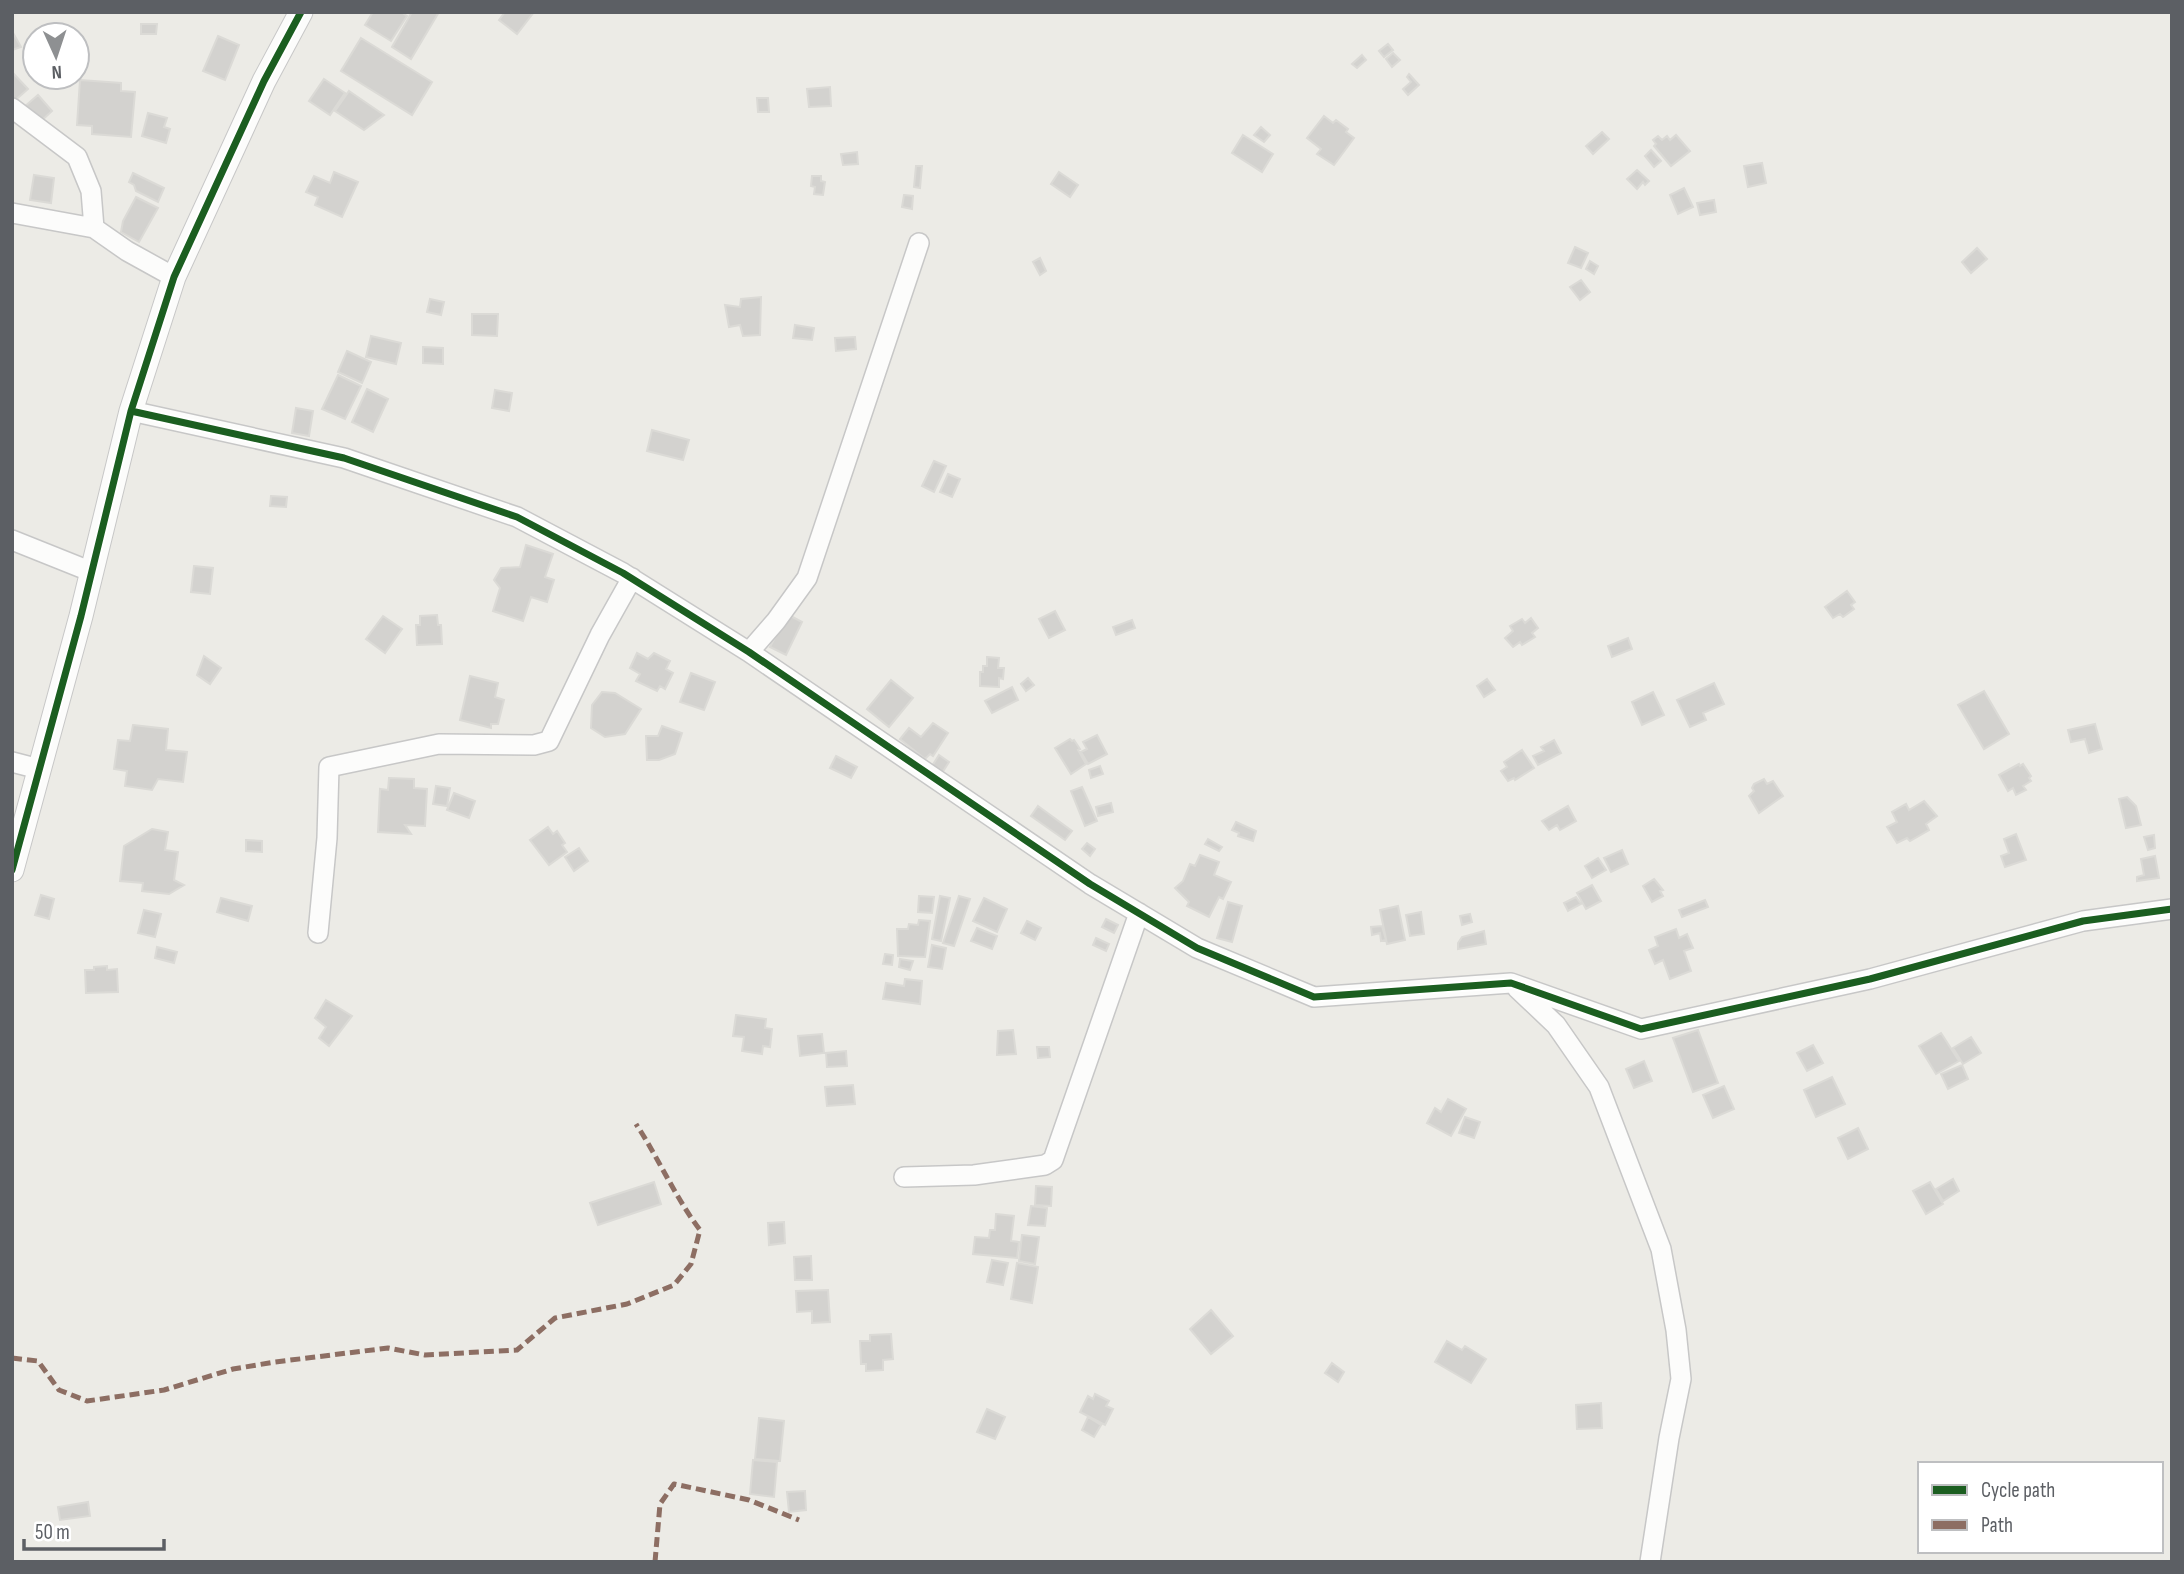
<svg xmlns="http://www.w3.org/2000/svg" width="2184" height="1574" font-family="'Sofia Sans Condensed',sans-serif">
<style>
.building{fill:#d3d2cf;stroke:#dbdad6;stroke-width:2}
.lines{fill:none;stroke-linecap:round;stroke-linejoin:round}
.minor-casing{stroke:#c7c7c7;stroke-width:22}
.tertiary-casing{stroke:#c7c7c7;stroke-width:25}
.minor{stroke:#fcfcfb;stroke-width:19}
.tertiary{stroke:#fcfcfb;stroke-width:23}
.quiet{stroke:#8d6e63;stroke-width:5;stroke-dasharray:10 5;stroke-linecap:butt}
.cycleway-casing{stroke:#fff;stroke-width:11}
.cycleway{stroke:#1b5e20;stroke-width:7}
</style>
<rect width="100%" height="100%" fill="#ecebe6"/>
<path class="building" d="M373,12H401L407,16L391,41L365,25Z
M412,12H439L411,59L392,47Z
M505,12H534L517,34L499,20Z
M141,24H157L156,34H141Z
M12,31L21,47L12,50Z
M218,36L239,45L225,80L203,71Z
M361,38L432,82L412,115L341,71Z
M1388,44L1393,50L1384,57L1379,51Z
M1393,53L1400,60L1392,67L1386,59Z
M1362,55L1366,60L1357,68L1352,64Z
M12,72L28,89L12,103Z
M1409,74L1419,85L1408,95L1403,89L1411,82L1407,77Z
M324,79L345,93L330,115L309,101Z
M80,80L121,83V91L135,92L131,137L92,134V126L77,125Z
M830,87L831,106L809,107L807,89Z
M349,91L384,115L364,130L335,111Z
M38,95L52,111L39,123L24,107Z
M757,98H768L769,112H758Z
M148,113L167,118L164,127L170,129L166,143L142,136Z
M1324,116L1333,123L1336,120L1348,129L1346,132L1354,138L1334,165L1317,154L1321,149L1307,138Z
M1261,127L1270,135L1264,142L1254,135Z
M1602,132L1609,139L1593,154L1586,146Z
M1243,135L1273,154L1262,172L1232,153Z
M1676,135L1690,151L1671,166L1654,146L1656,144L1653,140L1658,136L1662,140L1667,136L1670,140Z
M1651,150L1661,161L1654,167L1645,156Z
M857,152L858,164L843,165L841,154Z
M1762,163L1766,183L1748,187L1744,166Z
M916,166H922L920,188L914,187Z
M1637,170L1649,181L1645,185L1643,182L1637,189L1627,179Z
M334,172L358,182L342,217L315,205L318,197L306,192L314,176L330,183Z
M1059,172L1078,185L1070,197L1051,184Z
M133,173L164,188L158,202L136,191L134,185L129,182Z
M34,175L54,178L51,203L30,200Z
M812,176H821V181L825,182L823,195L814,194L815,187L811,186Z
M1684,188L1693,207L1678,214L1670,195Z
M904,195L913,196L912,209L902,207Z
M136,197L158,208L139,242L121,232L123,221Z
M1714,200L1716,212L1700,215L1697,203Z
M1575,247L1588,253L1581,268L1568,263Z
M1977,248L1987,259L1971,273L1962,262Z
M1040,258L1046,271L1040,275L1033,262Z
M1590,261L1598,266L1594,274L1586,269Z
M1581,280L1590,292L1580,300L1570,287Z
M761,297L760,335L743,336L740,325L729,327L725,305L740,307L741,299Z
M430,299L444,302L441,315L427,312Z
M472,314H498L497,336L472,335Z
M795,325L814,328L812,340L793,338Z
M371,336L401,343L396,364L366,357Z
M855,337L856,349L836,351L835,338Z
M423,347L443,348V364L423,363Z
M347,351L371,362L362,383L338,372Z
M338,375L361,386L345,419L322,409Z
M367,389L388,399L373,432L352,422Z
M495,390L512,393L509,411L492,408Z
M296,408L313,411L309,436L292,433Z
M652,430L689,440L683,460L647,451Z
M934,461L946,466L934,492L922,486Z
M948,474L960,479L952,497L940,492Z
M271,496L287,497L286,507L270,506Z
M526,545L553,554L545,577L554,580L547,602L531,597L523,621L493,611L500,588L494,580L501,568L520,567Z
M194,566L213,568L210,594L191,592Z
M1847,591L1855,602L1851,605L1854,609L1843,617L1840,614L1833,618L1825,607Z
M1055,611L1065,630L1049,638L1039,619Z
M787,614L802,622L786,655L770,647Z
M437,615L438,625H441L442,644L417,645L416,625H420V616Z
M383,616L402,629L385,653L366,639Z
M1531,618L1538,628L1532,633L1535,637L1522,645L1520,642L1513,647L1505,638L1513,631L1510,626L1522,619L1525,623Z
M1132,620L1135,628L1116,635L1113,627Z
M1628,638L1632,649L1612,657L1608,646Z
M637,653L648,659L654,653L670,661L666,669L673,673L665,689L660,686L657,691L636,681L640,674L630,668Z
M204,656L221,668L210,684L197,675Z
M987,657L999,658L998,668H1004L1003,679L999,678V687L980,686V672H983V666H987Z
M691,673L715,682L704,710L680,702Z
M470,676L498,683L495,697L504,700L498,724H491V728L460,720Z
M1028,678L1034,685L1026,691L1021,684Z
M1487,679L1495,690L1484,697L1477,686Z
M891,680L913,698L889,727L867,709Z
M1714,683L1724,704L1703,713L1706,720L1690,727L1677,700Z
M1012,687L1018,700L992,713L985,701Z
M1984,691L2009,734L1984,749L1958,705Z
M602,692L615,693L641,709L625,734L605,737L591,728L592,705Z
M1653,692L1664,715L1642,725L1632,702Z
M933,723L948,733L933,756L930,754L925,759L900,739L909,728L921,737Z
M2095,724L2102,749L2089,753L2085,739L2071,742L2068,730Z
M133,725L168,729L166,750L187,752L183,782L158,779L152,790L125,786L127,771L114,769L118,740L130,741Z
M662,726L682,733L675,754L659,760H647L646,736H658Z
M1097,735L1107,754L1088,764L1081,752L1087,749L1083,742Z
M1070,739L1072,741L1074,740L1080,749L1078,750L1086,764L1071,774L1055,748Z
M1554,740L1561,753L1538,765L1533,756L1544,751L1541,747Z
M1522,750L1534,768L1515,780L1514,778L1508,781L1501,771L1507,767L1504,762Z
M939,755L949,762L942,773L932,766Z
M836,756L857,767L851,778L830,768Z
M2019,764L2020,766L2023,764L2031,776L2029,778L2031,781L2023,786L2026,790L2016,795L2013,788L2008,791L1999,775Z
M1100,766L1103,774L1091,778L1089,770Z
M389,778L414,779V788L427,789L425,826L405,825L411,834L378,832L380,789L388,790Z
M1764,779L1767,784L1773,781L1783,796L1759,813L1749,796L1754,791L1752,788L1754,784Z
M436,786L450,788L447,806L433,804Z
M1082,787L1097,821L1085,826L1071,791Z
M454,793L475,801L469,818L447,810Z
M2127,797L2136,806L2141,825L2126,828L2119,799Z
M1924,801L1937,816L1926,824L1929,830L1910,841L1907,838L1897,843L1887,827L1897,822L1892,812L1906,804L1909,810Z
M1111,803L1113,812L1098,816L1096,807Z
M1038,806L1072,831L1065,840L1031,816Z
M1568,806L1576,821L1560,830L1557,825L1549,830L1542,821Z
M1236,822L1256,831L1253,841L1238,836L1239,833L1232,830Z
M548,827L553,834L557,831L565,843L562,845L567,852L549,865L530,840Z
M152,829L168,832L165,850L178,852L174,880L184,885L169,894L142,891L143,883L120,881L124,846Z
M2016,834L2026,860L2005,867L2001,856L2009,853L2004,839Z
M2154,835L2155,848L2148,850L2144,837Z
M1208,839L1222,847L1219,851L1205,844Z
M246,840L262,841V852L246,851Z
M1087,843L1095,849L1090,856L1082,849Z
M579,848L588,861L574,871L565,857Z
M1622,850L1628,864L1611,872L1604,858Z
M1200,855L1219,862L1214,875L1231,882L1223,899L1219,897L1209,917L1187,906L1189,902L1175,888L1183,881L1190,864L1195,866Z
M2155,856L2159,878L2137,881V877L2144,875L2141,859Z
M1598,858L1606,870L1592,878L1585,866Z
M1654,879L1663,890L1660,891L1663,896L1652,902L1643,886Z
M1592,885L1601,901L1586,909L1577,893Z
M41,895L54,899L49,919L35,915Z
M919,896L934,897L932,913L918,912Z
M940,896L950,898L941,941L932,939Z
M959,896L970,899L954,946L943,943Z
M1576,897L1581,904L1568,911L1564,903Z
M221,898L252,906L248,921L217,912Z
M984,898L1007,909L997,932L973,921Z
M1705,900L1708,907L1682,917L1679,910Z
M1228,902L1242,906L1232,942L1217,938Z
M1398,906L1405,940L1387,944L1380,910Z
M144,910L161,914L155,937L138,933Z
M1421,912L1424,934L1410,936L1406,915Z
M1470,914L1472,922L1462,925L1460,916Z
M1106,919L1118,925L1114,933L1102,927Z
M919,920L930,921L925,957L898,956L897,929H908L909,924L918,925Z
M1027,921L1041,928L1035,940L1021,933Z
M1382,926L1386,940L1381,941L1380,933L1372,935L1371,927Z
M977,928L997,936L992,949L971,941Z
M1676,929L1679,938L1687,934L1693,948L1684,951L1691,971L1670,979L1663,960L1655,964L1649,950L1658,946L1655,937Z
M1484,931L1486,944L1458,949V943L1462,937Z
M1096,938L1109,944L1106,951L1093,945Z
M932,945L946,948L942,969L928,967Z
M157,947L177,952L174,963L155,958Z
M885,954L893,955L892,965L883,964Z
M900,959L913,961L910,970L899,967Z
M107,966V970L117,969L118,992L86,993L85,970H94V967Z
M905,979L922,981L920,1004L883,999L886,983L904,986Z
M326,1000L352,1016L329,1046L319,1038L326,1027L315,1018Z
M736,1015L766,1019L765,1028L772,1029L770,1047L763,1046L762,1054L742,1051L744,1037L733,1036Z
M1013,1030L1016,1054L997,1055L998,1031Z
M1698,1030L1718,1083L1693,1092L1673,1038Z
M1941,1033L1959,1061L1936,1074L1919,1046Z
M822,1034L824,1053L800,1056L798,1036Z
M1971,1037L1981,1053L1963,1064L1953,1048Z
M1813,1045L1823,1063L1807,1071L1797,1053Z
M1037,1047H1049L1050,1057L1038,1058Z
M846,1051L847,1066L827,1067L826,1053Z
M1644,1061L1652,1081L1634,1088L1626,1069Z
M1962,1065L1968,1079L1948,1089L1941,1074Z
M1832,1077L1845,1104L1816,1117L1804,1090Z
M853,1085L855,1104L827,1106L825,1087Z
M1724,1086L1734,1109L1713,1118L1703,1095Z
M1448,1099L1466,1109L1451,1136L1427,1123L1435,1108L1441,1112Z
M1465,1117L1480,1122L1474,1138L1459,1133Z
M1858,1128L1868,1149L1848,1159L1838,1138Z
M1953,1179L1959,1191L1943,1201L1936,1189Z
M654,1182L661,1204L598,1225L590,1203Z
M1930,1182L1943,1204L1926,1214L1913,1191Z
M1036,1186L1052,1187L1051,1206L1035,1205Z
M1031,1206L1047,1208L1045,1226L1028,1225Z
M996,1214L1014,1216L1011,1241L1019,1242L1017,1258L973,1254L975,1237L989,1238L990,1230H995Z
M784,1222L785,1243L769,1245L768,1223Z
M1022,1235L1039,1237L1035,1264L1019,1261Z
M811,1256L812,1280H795L794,1257Z
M992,1260L1008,1263L1003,1285L987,1282Z
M1017,1263L1038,1267L1032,1303L1011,1299Z
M828,1290L830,1322L812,1323V1311L797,1312L796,1291Z
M1211,1310L1233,1336L1211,1354L1190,1329Z
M891,1334L893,1359L883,1360V1370L866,1371V1364H861L860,1341H870V1335Z
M1447,1341L1462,1350L1465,1346L1486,1359L1471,1383L1435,1362Z
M1332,1363L1344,1372L1338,1382L1325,1373Z
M1095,1394L1109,1401L1106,1406L1113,1409L1105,1425L1080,1412L1088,1396L1093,1399Z
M1601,1403L1602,1428L1577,1429L1576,1405Z
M987,1409L1005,1417L995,1439L977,1432Z
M1088,1417L1101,1425L1094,1437L1082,1430Z
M759,1418L784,1421L780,1461L755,1459Z
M753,1460L777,1462L774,1497L750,1494Z
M805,1491L806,1510L789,1512L787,1492Z
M88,1502L90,1516L60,1520L58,1507Z"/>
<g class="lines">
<g class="minor-casing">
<path id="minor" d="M12,108L77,157L91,191L94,228
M12,213L94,228L127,251L174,277
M131,411L344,458L517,517L623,573L749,652L1090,884L1197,948L1314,997L1511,983L1641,1029L1870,979L2083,921L2172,909
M12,540L92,572
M749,652L776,621L807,578L919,243
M12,762L39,769
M318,933L327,838L329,767L439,744L534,745L549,741L600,635L632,578
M1517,988L1556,1025L1599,1087L1661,1249L1676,1330L1681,1379L1669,1438L1650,1562
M904,1177L974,1175L1045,1165L1053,1160L1139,913"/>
</g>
<g class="tertiary-casing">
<path id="tertiary" d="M12,870L81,616L131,411L174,277L264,81L301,12"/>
</g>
<use href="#minor" class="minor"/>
<use href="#tertiary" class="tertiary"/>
<path class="quiet" d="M12,1358L38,1361L59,1390L87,1401L164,1390L233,1369L275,1362L388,1348L425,1355L517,1350L555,1318L627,1304L674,1285L691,1264L700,1230C675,1197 659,1159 636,1124
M655,1562L660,1504L674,1484L749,1500L799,1520"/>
<g class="cycleway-casing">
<path id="cycleway" d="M131,411L344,458L517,517L623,573L749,652L1090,884L1197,948L1314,997L1511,983L1641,1029L1870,979L2083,921L2172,909
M12,870L81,616L131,411L174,277L264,81L301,12"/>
</g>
<use href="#cycleway" class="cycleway"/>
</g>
<rect width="2184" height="1574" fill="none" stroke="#5c5f64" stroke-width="28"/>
<rect x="1918" y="1462" width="245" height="91" fill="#ffffff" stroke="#bebfc1" stroke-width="2"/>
<rect x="1932" y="1485" width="35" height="10" fill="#1b5e20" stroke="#bebfc1" stroke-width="2"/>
<text x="1981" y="1497" font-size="21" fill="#5c5f64">Cycle path</text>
<rect x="1932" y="1520" width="35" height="10" fill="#8d6e63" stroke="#bebfc1" stroke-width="2"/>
<text x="1981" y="1532" font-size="21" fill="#5c5f64">Path</text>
<g transform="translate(56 56) rotate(177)"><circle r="33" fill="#ffffff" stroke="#bebfc1" stroke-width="2"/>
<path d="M0-5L12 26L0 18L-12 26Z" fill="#8e9092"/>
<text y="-10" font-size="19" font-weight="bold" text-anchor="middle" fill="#5c5f64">N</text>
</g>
<path d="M24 1539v10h140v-10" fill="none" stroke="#5c5f64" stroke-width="3.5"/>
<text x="35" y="1539" font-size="21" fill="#5c5f64" stroke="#ffffff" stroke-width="5" paint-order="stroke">50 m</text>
</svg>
